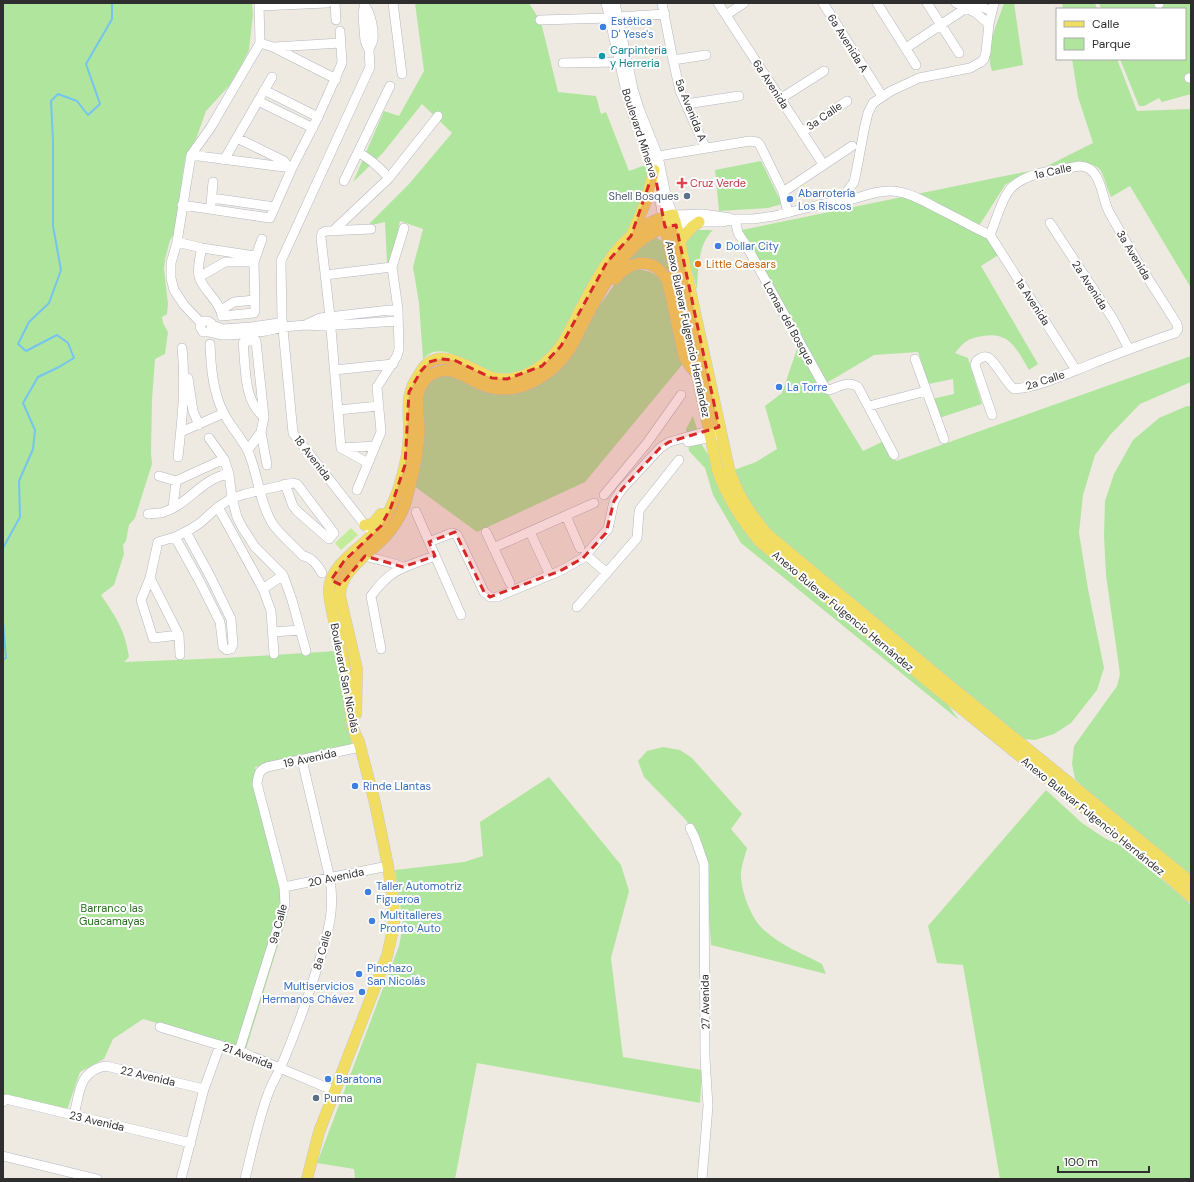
<svg xmlns="http://www.w3.org/2000/svg" width="1194" height="1182" font-family="'DM Sans',sans-serif">
<style>
.green{fill:#b0e59e}
.pitch{fill:#c2ec9a}
.lines{fill:none;stroke-linecap:round;stroke-linejoin:round}
.stream{stroke:#75c4f0;stroke-width:2}
.minor-casing{stroke:#b4b6c1;stroke-width:10}
.major-casing{stroke:#c9c9c9;stroke-width:12}
.minor{stroke:#fff;stroke-width:9}
.major{stroke:#f2dd63;stroke-width:11}
.marked{fill:#d62828;fill-opacity:0.2;stroke:#d62828;stroke-width:3;stroke-dasharray:8 5;stroke-linejoin:round}
.shop-dot{fill:#3f7fe0;stroke:#fff;stroke-width:1.5}
.culture-dot{fill:#0f9aa8;stroke:#fff;stroke-width:1.5}
.health-dot{fill:#e0444e;stroke:#fff;stroke-width:1.5}
.service-dot{fill:#5c6f8a;stroke:#fff;stroke-width:1.5}
.food-dot{fill:#e8710a;stroke:#fff;stroke-width:1.5}
.labels{text-anchor:middle;dominant-baseline:central;stroke-width:4;stroke-linejoin:round;paint-order:stroke}
.shop-label{font-size:11px;fill:#366cbe;stroke:#fff;text-anchor:start}
.street-label{font-size:11px;fill:#2e2e2e;stroke:#fff}
.culture-label{font-size:11px;fill:#0d838f;stroke:#fff;text-anchor:start}
.health-label{font-size:11px;fill:#be3a42;stroke:#fff;text-anchor:start}
.service-label{font-size:11px;fill:#4e5e75;stroke:#fff;text-anchor:end}
.food-label{font-size:11px;fill:#c56008;stroke:#fff;text-anchor:start}
.park-label{font-size:11px;fill:#256e1b;stroke:#fff}
</style>
<rect width="100%" height="100%" fill="#efeae1"/>
<path class="green" d="M3,3H252L253,14L249,50L241,66L229,86L206,111L196,139L186,155L182,178V191L180,226L170,240L165,260L164,269L168,304L167,314L162,317L163,323L168,332L165,354L155,359L152,400L151,453L152,464L135,518L129,525L126,541L123,545L124,554L114,585L101,595C116,617 125,630 129,657L124,662L225,658L336,651L352,744L255,767L272,834L286,897L287,916L246,1049L143,1019L113,1039L104,1059L80,1072L67,1110L3,1097Z
M415,3H529L541,22L558,92L596,96L601,114L606,112L629,171L648,164L649,171L644,196L629,232L562,337L549,354L528,370L501,376L447,352C434,351 432,351 423,359L419,303L413,267L423,229L400,221L391,262H387L385,222L367,226L409,184L452,133L422,104L382,154L353,182L384,111L399,116L424,71Z
M1004,3H1014L1023,65L992,71C984,48 997,25 1004,3Z
M1062,3H1095L1097,9H1063Z
M1099,3H1190L1191,94L1162,102L1159,98L1144,106H1139L1120,59H1185V9H1101Z
M1072,59H1117L1137,111L1191,109V288L1130,186L1111,197C1107,189 1105,179 1101,171C1093,158 1060,165 1047,166L1093,143L1078,97Z
M761,161L782,204L768,208L719,211L715,170Z
M1029,171L1005,185L977,229L985,236L1000,254L981,266L1038,364L1029,370C1017,350 1010,331 983,336C967,339 966,340 955,353L968,358L982,404L939,418L932,399L954,394L953,379L929,384L918,352L874,355L823,385L863,451L884,441L896,461L1191,356V382L1140,404L1111,434L1095,455L1083,495L1079,533L1088,589L1104,668L1097,690L1071,723L1054,734L1035,740L1023,739L762,524L745,499L734,470L756,462L777,449L765,406L782,393L799,343L737,231Z
M695,229L700,230H713C698,244 698,270 697,290L685,243Z
M654,237L663,241L692,364L670,283L655,266L622,269L629,256Z
M637,269C649,271 655,272 662,282L682,365L585,482L477,532L414,486L421,397L423,388L437,376L450,375L481,391L499,394L516,393L548,378L566,364L575,351L595,312L614,285L624,274Z
M1187,406H1191V878L1100,803L1075,779L1072,764L1074,746L1117,686L1120,674L1106,575L1104,536L1105,501L1114,474L1133,440L1159,418Z
M693,416L702,445L711,459L724,498L943,698L959,720L741,543L713,495L705,468L689,451L686,429Z
M663,747L680,750L692,758L742,814L731,829L747,848C745,856 742,864 741,872C740,889 751,919 764,930C780,945 803,954 822,964L826,974L711,945L705,859L697,834L684,818L644,777L638,761L647,751Z
M549,777L621,865L629,891L611,958L623,1057L702,1070L700,1103L477,1063L455,1179H355L354,1169L317,1163L399,946L403,925L395,870L464,862L483,856L480,822Z
M1046,790L1082,823L1106,839L1122,846L1179,894L1191,905V1179H1000L963,965L937,963L928,926Z"/>
<path class="pitch" d="M351,528L358,535L341,550L335,543Z"/>
<g class="lines">
<path class="stream" d="M3,548L20,517L19,481L33,449L35,430L23,403L38,377L59,367L74,358L68,343L57,335L26,351L18,344L29,322L49,303L61,270L53,226V141L51,101L58,94L77,101L88,115L100,104L86,64L112,19V3
M3,622L6,658L3,660"/>
<g class="minor-casing">
<path id="minor" d="M335,3L336,20
M365,3L363,13L364,29L365,41L369,50L370,67L281,261L282,319L293,433L365,525L370,530
M393,3L402,74
M606,3L626,91L632,113L654,170L663,217
M615,3L633,89L640,111L658,156L667,200L673,215L703,214L730,218
M662,3L673,60L680,91L705,147
M718,3L823,164
M823,3L882,96
M877,3L916,65
M927,3L959,53
M956,3L976,13L989,24
M974,3L991,11
M1159,4V3
M260,6L327,3
M365,6C371,14 374,30 373,40C372,43 370,47 369,50
M726,15L744,3
M617,17L665,14
M540,20L609,18
M260,43L273,47L336,79
M275,47L340,43
M906,48L966,8L969,3
M673,60L706,55
M563,63L619,62
M1189,78H1191
M264,90L318,117
M780,99L824,71
M258,101L313,128
M686,104L739,96
M802,132L847,101
M237,138L284,161L288,167
M359,153C371,159 380,168 389,178
M191,155L292,168
M658,156L750,141L757,142L760,145L783,192L788,213
M224,160L272,77
M344,181L390,86
M783,192L852,146
M212,198L275,207
M837,203C856,200 873,190 892,191C910,192 927,203 943,211C959,219 974,228 990,235
M211,204L213,182
M182,205L270,218L292,168L318,117L342,63L340,31
M735,219L738,233L746,245L825,388L829,390C839,387 848,380 858,387L894,455
M1050,223L1113,319L1129,349
M676,225L699,222H723L735,219H753L774,216L831,202L843,197L854,182L856,173L865,125L868,113L873,103L891,91L919,78L970,68L981,62L984,59L986,52L989,24L994,3
M334,230L389,178L438,116
M990,235C995,223 1001,202 1008,192C1021,172 1058,170 1080,166C1102,167 1101,197 1109,212L1137,261L1177,324L1178,329L1175,333C1146,343 1118,353 1089,365C1066,374 1039,387 1014,389C1005,382 995,360 987,357C984,356 983,357 981,358C977,360 976,361 975,365L992,415
M990,235L1076,370
M177,242L202,248L255,256
M202,248C200,257 197,267 199,276C202,290 220,300 222,316L254,313L255,311L254,262L262,239
M325,275L392,267
M199,277L225,262H254
M221,310L234,302L255,300
M201,323L184,305L174,290L171,278V263L177,242L191,155L211,127L260,43L259,3
M307,324L320,318L398,309
M212,325L223,329L251,327L279,323
M209,332L212,329L211,323L208,321H203L200,327L203,332H209L221,335H231L266,331L283,327L306,325L321,326L398,321
M210,344C211,368 213,391 223,412C230,426 241,437 248,451C258,474 259,501 272,523C280,535 293,545 303,556C312,557 318,566 322,573
M915,359L944,439
M334,370L393,364
M188,378L193,411L199,425
M869,406L926,391
M338,410L379,406
M264,417C243,400 246,368 243,343L244,342L255,340L256,341L264,417L261,432L267,465
M181,432L224,413
M209,438L224,459L229,474L232,498L237,517L242,527L255,547L283,575L292,600L306,651
M688,442L721,435
M341,448L375,446
M248,450L261,432
M178,457C182,421 186,384 182,348
M368,463L341,448L330,317L321,238L322,233L326,231L371,229
M159,476L176,481L224,459
M357,490L381,432L377,387L397,356L399,349L398,309L392,267L404,228
M604,495L647,443L681,395
M218,507L263,589L271,611L274,654
M173,508L176,481
M416,512L461,615
M148,514C153,513 159,514 164,512C189,504 202,478 229,474
M566,516L580,548
M486,532L510,583
M530,532L550,575
M175,537L200,582L220,622L223,647L227,650L231,649L233,644L231,619L210,576L186,532
M429,542L452,533L457,535L484,592L490,597H497L560,571L583,558L608,529L614,501L622,489L660,448L669,442L715,429
M493,548L594,503
M586,555L607,573
M365,556C378,560 391,562 403,567
M150,578L179,635L180,655
M263,589L283,575
M577,607L637,538L639,512L640,509L679,460
M273,632L300,630
M179,635L153,638L141,600L150,578L158,542L175,537L191,529L200,523L218,507L232,498L245,494L293,483L297,484L334,533L329,539L297,511L293,506L285,484
M381,649L371,596C391,568 405,567 435,556
M690,828L695,838L704,864L705,1058L708,1106L702,1179
M284,887L388,866
M160,1027L239,1051L335,1091
M239,1051L285,904L284,887L257,784C258,775 259,770 267,767L360,747
M3,1102L4,1100L6,1099L191,1143
M74,1116C79,1094 79,1070 106,1066L204,1089
M3,1156L97,1179
M181,1179L204,1089L220,1045
M245,1179C252,1150 258,1121 268,1094C271,1085 276,1077 280,1069C295,1034 308,998 319,962C328,932 335,912 330,879L302,760"/>
</g>
<g class="major-casing">
<path id="major" d="M663,217L718,472C729,501 740,517 759,541L936,688L1169,877L1191,897
M632,234L646,201L654,170
M680,241L692,227L699,222
M615,279C631,259 655,256 668,282L684,356L690,366L697,374
M365,525L373,524L381,514
M356,714L357,669L340,596C339,572 370,553 385,537C394,527 402,515 406,501C412,479 418,456 419,433C420,419 414,401 420,388C423,382 428,375 435,373C450,365 466,378 480,384C515,399 550,378 570,349C593,307 621,234 673,226
M307,1179L319,1132L387,956L394,925L393,900L388,866L375,803L359,742C351,729 351,713 349,699C347,676 342,655 337,633C334,619 329,603 329,589C331,564 360,549 375,532C386,521 393,504 398,490C404,472 408,454 409,435C410,414 404,397 417,378C420,373 423,367 428,363C447,349 473,371 491,377C512,384 537,372 551,357C563,346 570,330 577,316C599,274 622,225 673,215L676,225L729,469C738,496 749,512 767,534L943,680L1191,882"/>
</g>
<use href="#minor" class="minor"/>
<use href="#major" class="major"/>
</g>
<path class="marked" d="M654,170L665,227L676,225L719,427L669,442L660,448L622,489L614,501L606,533L583,558L560,571L490,597L484,592L455,532L429,542L435,556L403,567L365,556L341,585L331,580L344,561L381,526L391,507L405,465L409,392L421,371L429,362L440,359L454,360L492,378L507,379L542,366L561,346L607,262L631,236Z"/>
<g class="shop-dot">
<circle cx="603" cy="27" r="4"/>
<circle cx="790" cy="199" r="4"/>
<circle cx="718" cy="246" r="4"/>
<circle cx="779" cy="387" r="4"/>
<circle cx="355" cy="786" r="4"/>
<circle cx="368" cy="892" r="4"/>
<circle cx="372" cy="921" r="4"/>
<circle cx="359" cy="974" r="4"/>
<circle cx="362" cy="992" r="4"/>
<circle cx="328" cy="1079" r="4"/>
</g>
<circle class="culture-dot" cx="602" cy="56" r="4"/>
<path class="health-dot" d="M680 177h4v4h4v4h-4v4h-4v-4h-4v-4h4z"/>
<g class="service-dot">
<circle cx="687" cy="196" r="4"/>
<circle cx="316" cy="1098" r="4"/>
</g>
<circle class="food-dot" cx="698" cy="264" r="4"/>
<g class="labels">
<g class="shop-label">
<text x="611" y="21">Estética<tspan x="611" dy="13">D' Yese's</tspan></text>
<text x="798" y="193">Abarrotería<tspan x="798" dy="13">Los Riscos</tspan></text>
<text x="726" y="246">Dollar City</text>
<text x="787" y="387">La Torre</text>
<text x="363" y="786">Rinde Llantas</text>
<text x="376" y="886">Taller Automotriz<tspan x="376" dy="13">Figueroa</tspan></text>
<text x="380" y="915">Multitalleres<tspan x="380" dy="13">Pronto Auto</tspan></text>
<text x="367" y="968">Pinchazo<tspan x="367" dy="13">San Nicolás</tspan></text>
<text x="354" y="986" text-anchor="end">Multiservicios<tspan x="354" dy="13">Hermanos Chávez</tspan></text>
<text x="336" y="1079">Baratona</text>
</g>
<g class="street-label">
<text transform="translate(848 43) rotate(58)">6a Avenida A</text>
<text transform="translate(771 84) rotate(57)">6a Avenida</text>
<text transform="translate(691 110) rotate(68)">5a Avenida A</text>
<text transform="translate(824 116) rotate(-35)">3a Calle</text>
<text transform="translate(640 133) rotate(72)">Boulevard Minerva</text>
<text transform="translate(1053 171) rotate(-12)">1a Calle</text>
<text transform="translate(1134 255) rotate(59)">3a Avenida</text>
<text transform="translate(1090 285) rotate(57)">2a Avenida</text>
<text transform="translate(1033 302) rotate(57)">1a Avenida</text>
<text transform="translate(789 323) rotate(61)">Lomas del Bosque</text>
<text transform="translate(688 329) rotate(78)">Anexo Bulevar Fulgencio Hernández</text>
<text transform="translate(1045 380) rotate(-18)">2a Calle</text>
<text transform="translate(313 458) rotate(52)">18 Avenida</text>
<text transform="translate(843 611) rotate(40)">Anexo Bulevar Fulgencio Hernández</text>
<text transform="translate(345 678) rotate(79)">Boulevard San Nicolás</text>
<text transform="translate(310 758) rotate(-12)">19 Avenida</text>
<text transform="translate(1093 816) rotate(39)">Anexo Bulevar Fulgencio Hernández</text>
<text transform="translate(336 877) rotate(-12)">20 Avenida</text>
<text transform="translate(278 924) rotate(-75)">9a Calle</text>
<text transform="translate(322 950) rotate(-74)">8a Calle</text>
<text transform="translate(705 1002) rotate(-91)">27 Avenida</text>
<text transform="translate(248 1056) rotate(21)">21 Avenida</text>
<text transform="translate(148 1076) rotate(13)">22 Avenida</text>
<text transform="translate(97 1121) rotate(13)">23 Avenida</text>
</g>
<g class="culture-label">
<text x="610" y="50">Carpinteria<tspan x="610" dy="13">y Herreria</tspan></text>
</g>
<g class="health-label">
<text x="690" y="183">Cruz Verde</text>
</g>
<g class="service-label">
<text x="679" y="196">Shell Bosques</text>
<text x="324" y="1098" text-anchor="start">Puma</text>
</g>
<g class="food-label">
<text x="706" y="264">Little Caesars</text>
</g>
<g class="park-label">
<text x="112" y="908">Barranco las<tspan x="112" dy="13">Guacamayas</tspan></text>
</g>
</g>
<rect width="1194" height="1182" fill="none" stroke="#2e2e2e" stroke-width="8"/>
<rect x="1056" y="8" width="130" height="52" fill="#ffffff" stroke="#ababab"/>
<rect x="1064" y="21" width="20" height="6" fill="#f2dd63" stroke="#ababab"/>
<text x="1092" y="28" font-size="12" fill="#2e2e2e">Calle</text>
<rect x="1064" y="38" width="20" height="12" fill="#b0e59e" stroke="#ababab"/>
<text x="1092" y="48" font-size="12" fill="#2e2e2e">Parque</text>
<path d="M1058 1166v6h91v-6" fill="none" stroke="#2e2e2e" stroke-width="2"/>
<text x="1064" y="1166" font-size="12" fill="#2e2e2e" stroke="#ffffff" stroke-width="3" paint-order="stroke">100 m</text>
</svg>
